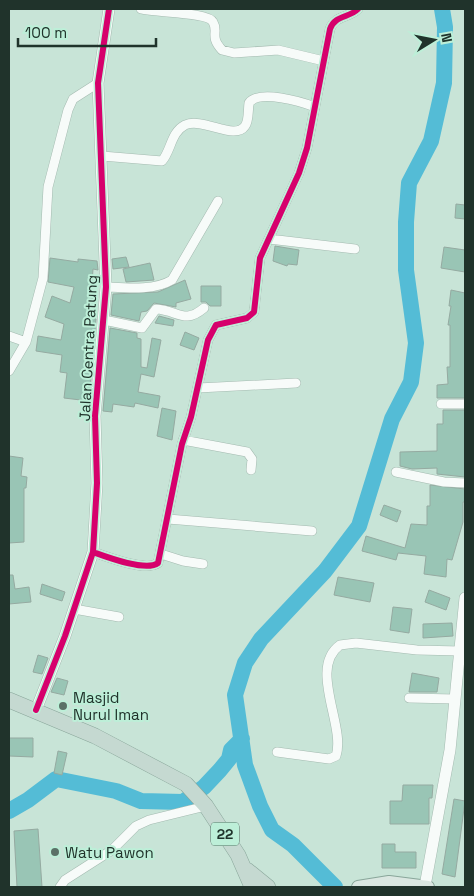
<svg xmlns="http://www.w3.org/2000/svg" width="474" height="896" font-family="'Space Grotesk',sans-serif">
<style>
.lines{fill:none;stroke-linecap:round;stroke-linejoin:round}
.river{stroke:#54bcd6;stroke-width:16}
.building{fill:#99c5b5;stroke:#95aaa1}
.street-casing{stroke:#a4bab0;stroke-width:10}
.secondary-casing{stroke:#a4bab0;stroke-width:12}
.primary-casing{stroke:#89a69a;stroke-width:14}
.highway-casing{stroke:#89a69a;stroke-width:16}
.street{stroke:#f7fbf9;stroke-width:9}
.secondary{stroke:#f7fbf9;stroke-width:11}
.primary{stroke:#dae7e1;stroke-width:12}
.highway{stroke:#c5d9d1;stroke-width:15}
.cycleway-casing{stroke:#bdefd8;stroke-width:9}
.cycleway{stroke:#d6006c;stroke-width:6}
.poi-dot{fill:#5b7167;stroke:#bdefd8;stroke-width:2}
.labels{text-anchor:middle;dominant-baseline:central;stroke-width:4;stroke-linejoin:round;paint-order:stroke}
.shield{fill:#bdefd8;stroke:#4f6b5f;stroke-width:1}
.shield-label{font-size:14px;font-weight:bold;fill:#20332b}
.street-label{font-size:15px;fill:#20332b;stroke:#bdefd8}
.poi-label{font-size:15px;fill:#20332b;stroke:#bdefd8;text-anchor:start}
</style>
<rect width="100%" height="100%" fill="#c8e4d7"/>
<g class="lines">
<path class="river" d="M9,811L28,800L56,779L116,791L141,801L183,802L204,787L220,770L229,759L231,750L242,739
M335,887L293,845L272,830L260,806L245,765L235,695L245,663L261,639L325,571L359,526L392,419L411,382L416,343L406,270V222L409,183L431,141L444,83L445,27L442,9"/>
</g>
<path class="building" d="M456,204L465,205V219L455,218Z
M275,246L299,250L297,265L288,264L287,266L273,261Z
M444,247L465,250V272L441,268Z
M126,257L129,267L113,269L112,259Z
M50,258L78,262V259L97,261L98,270L93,269L91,298L95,299L92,318L96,319L89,401L64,398L67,373L60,372L62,355L36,351L38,336L61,340L64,324L45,317L52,296L70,303L74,287L48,282Z
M150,263L154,280L126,282L123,269Z
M185,280L191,299L176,303V307L154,303L147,311L141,312L139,321L111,315L113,294L158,292Z
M201,286H221V306H210L206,302H201Z
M451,290L465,293V398H437V385L448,384L447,367H450V325H448L451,306H449Z
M159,316L174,320L173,326L155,323Z
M110,328L137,333V338L141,339V367L147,368L152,338L161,340L154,377L141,374L138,392L160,396L158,408L135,403L134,407L113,404L112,412L103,411Z
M185,332L199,338L194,350L180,345Z
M162,408L176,411L172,440L157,436Z
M443,410H465V477L437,474V468L412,469L400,466V452L437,451V424H443Z
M9,456L23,458L21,476L27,477L26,488H24V542L9,543Z
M430,485L465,489V502H463V522L452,560L447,559L446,577L424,574L426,556L398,553L396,560L362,551L366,536L405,548L411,524L427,525V506H430Z
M384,505L401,511L397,522L380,515Z
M9,575H13L15,589L29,587L31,602L9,604Z
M338,577L374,583L370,602L334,595Z
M42,584L65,592L62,601L40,594Z
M429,590L450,598L446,610L425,602Z
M393,607L412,609L409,633L390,630Z
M452,623L453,636L423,638V624Z
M38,655L48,658L42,674L33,672Z
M412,673L439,678L437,692H409Z
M57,678L68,681L64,695L51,692Z
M9,738H33V757L9,756Z
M58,751L67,753L62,775L54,773Z
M403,785H433L432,798H429V824H390V801H402Z
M454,799L465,801L455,877L442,874Z
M38,829L42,887H17L14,831Z
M382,844H395V852H416V868H382Z"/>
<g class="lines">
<g class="street-casing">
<path id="street" d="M141,9C156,13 208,12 213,22C219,32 209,36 222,50L234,53L278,50L324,61
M102,156L162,161C171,151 171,132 185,125C203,117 235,141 245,126C249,121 248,110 249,103C259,89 302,102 315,107
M269,239L355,249
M106,287C126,288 154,291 172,280L218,201
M104,320L142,328L156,309C178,310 184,325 204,308
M9,336L26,342
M9,371L26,342L43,278L48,187L68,110L73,99L98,83
M198,388L296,383
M441,404H465
M183,440L247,452L252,459L251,470
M396,472L444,482L465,483
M168,519L312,531
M93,552C107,557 146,572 158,563L182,444L191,417L208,340L216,325L247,318L254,312L260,258L299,173L307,148L330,29C335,15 349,18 358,9
M161,554L183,561L203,564
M74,609L119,617
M409,698L455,699
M277,752L329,759L336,756C346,726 308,668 340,645L356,643L417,650L460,651
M60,887L65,880L112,850L136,826L149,820L206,806"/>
</g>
<g class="secondary-casing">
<path id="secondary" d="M36,710L65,636L93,552L97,483L95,416L106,287L98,83L109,9
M425,886L450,750L465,598"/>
</g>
<g class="primary-casing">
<path id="primary" d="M358,887L389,882L428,887"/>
</g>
<g class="highway-casing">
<path id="highway" d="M9,700L95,736L186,784L206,806L238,855L252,887
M247,870L268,887"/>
</g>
<use href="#street" class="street"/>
<use href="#secondary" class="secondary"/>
<use href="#primary" class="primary"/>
<use href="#highway" class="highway"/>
<g class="cycleway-casing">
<path id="cycleway" d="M93,552C107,557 146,572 158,563L182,444L191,417L208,340L216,325L247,318L254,312L260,258L299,173L307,148L330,29C335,15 349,18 358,9
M36,710L65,636L93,552L97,483L95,416L106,287L98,83L109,9"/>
</g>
<use href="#cycleway" class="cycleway"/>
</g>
<g class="poi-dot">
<circle cx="63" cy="706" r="5"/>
<circle cx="55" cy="852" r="5"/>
</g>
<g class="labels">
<rect class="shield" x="211" y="822.5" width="28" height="23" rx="4"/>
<g class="shield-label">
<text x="225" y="834">22</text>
</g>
<g class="street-label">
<text transform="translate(88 348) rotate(-87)">Jalan Centra Patung</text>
</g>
<g class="poi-label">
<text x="73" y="697">Masjid<tspan x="73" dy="17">Nurul Iman</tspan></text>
<text x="65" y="852">Watu Pawon</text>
</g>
</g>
<rect width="474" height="896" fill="none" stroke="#20332b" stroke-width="20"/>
<g transform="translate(434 40) rotate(80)" stroke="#bdefd8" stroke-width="4" paint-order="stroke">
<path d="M0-4L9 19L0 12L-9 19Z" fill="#20332b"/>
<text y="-8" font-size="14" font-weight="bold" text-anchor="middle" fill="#20332b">N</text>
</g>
<path d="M18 38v8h138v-8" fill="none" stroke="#20332b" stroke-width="2.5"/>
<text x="25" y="38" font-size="15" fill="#20332b" stroke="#bdefd8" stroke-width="4" paint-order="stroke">100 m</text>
</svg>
